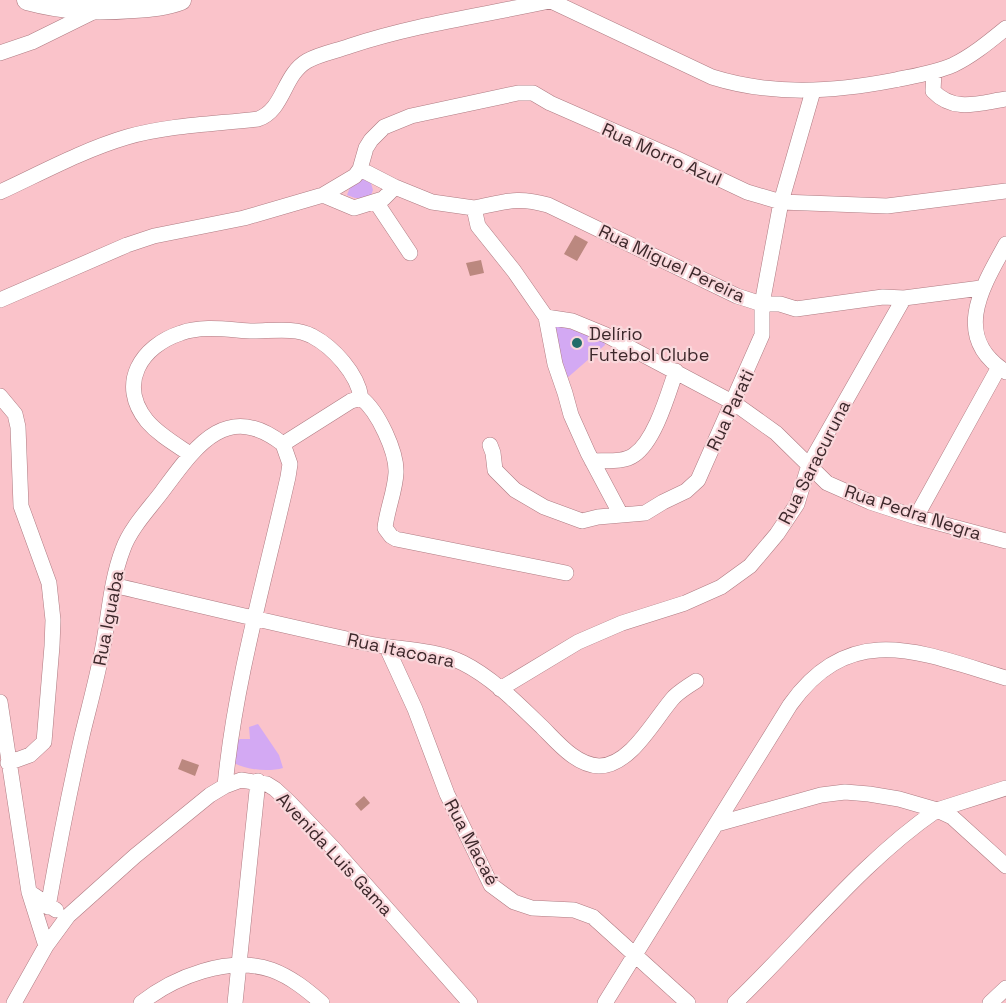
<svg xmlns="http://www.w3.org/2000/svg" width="1006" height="1003" font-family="'Space Grotesk',sans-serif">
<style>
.green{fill:#d3a9f3}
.building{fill:#bb887f}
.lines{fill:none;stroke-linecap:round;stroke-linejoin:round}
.minor-casing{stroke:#ae7b82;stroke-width:16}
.major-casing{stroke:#ae7b82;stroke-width:21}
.minor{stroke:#fff;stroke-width:15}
.major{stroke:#fff;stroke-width:20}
.poi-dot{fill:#236d69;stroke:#f9d7db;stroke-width:2}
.labels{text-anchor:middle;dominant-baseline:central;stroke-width:4.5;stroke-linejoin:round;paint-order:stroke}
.street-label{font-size:18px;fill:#3d282b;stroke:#f9d7db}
.poi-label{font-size:18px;fill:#3d282b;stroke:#f9d7db;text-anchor:start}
</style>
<rect width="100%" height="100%" fill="#fac3ca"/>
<path class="green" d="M362,178L370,180L373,190L370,198H355L347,195L351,185Z
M557,325L604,339L605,345L566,379L553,334Z
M258,724L279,755L283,768C269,772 247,770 234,763L235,742L240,739H250L249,727Z"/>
<path class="building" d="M575,235L588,242L577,261L564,254Z
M481,260L484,273L470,276L466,263Z
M182,759L199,765L195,776L178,769Z
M364,796L370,803L361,811L355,804Z"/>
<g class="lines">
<g class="minor-casing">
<path id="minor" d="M551,1L712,77C773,96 833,92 895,80C914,76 935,73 953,65C972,56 990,41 1006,28
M0,53L32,42L95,11
M934,72L933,91C954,113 979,103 1006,99
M360,169L395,187L432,202L474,208L478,226L514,271L546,317L555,364L565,393L571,415L588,453L621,515
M0,192C41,173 83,150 127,137C169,125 215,124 258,119C284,110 283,75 307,61C319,54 336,51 350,46C416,24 486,15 554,0
M323,195L354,208L383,199L395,187
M376,202L410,253
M474,208C506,202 516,196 548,205L737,296L762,304H780L796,309L883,297L904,298L981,288
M1006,244C982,287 951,337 1006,372
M0,300L127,245L154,236L244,218L323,195L355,176L360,169L366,148L371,140L384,127L411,116L518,93H533L550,103L671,156L747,192L781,202L887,206L1006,191
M546,317L572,321L606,335L734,403L776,433L827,483L870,502L916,517L1006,541
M0,396L15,414L18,427L21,506L49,583L53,620L52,646L44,742L30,755L8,763
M283,444L351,401L361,398C378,411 397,452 396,473C395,492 387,509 385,528L391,536L396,539L566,573
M490,445L493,453L495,470L515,490L544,507L582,521L598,517L645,513L663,502L686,491L698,480L762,335V304L781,202L813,91
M190,454C175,444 159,435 147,421C117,384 141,346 181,333C203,325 230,330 253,331C271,331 296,327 312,336C333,347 358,374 361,398
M592,461C605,460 623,463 634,455C655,441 668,394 676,371
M916,517L999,367
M113,585C197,605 280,625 365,643C396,650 433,648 463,663C493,678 519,705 543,728C558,743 576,765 599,766C631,766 655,718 674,697C680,691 688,686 696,681
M387,648L415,709L447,794L491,885L514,902L532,908L574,910L593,917L688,1003
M500,689L578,642L622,623L685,603L721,587L750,566L777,534L797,504L809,465L904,298
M0,702L29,892L56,910
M225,786C235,681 265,579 288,477L290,464L283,444
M717,824L821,795L845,792L869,794L899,799L937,810L1006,788
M29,892L46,946
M48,907C58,850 69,793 82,736C88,711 95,686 100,661C109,624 109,585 123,549C130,529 148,510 161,493C194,449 225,399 283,444
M14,1003L46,946L68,916L135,856L210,795L225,786L241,780L267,784L275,789L289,802L334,849L470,1003
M141,1003C174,977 229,955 272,970C291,977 307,990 322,1003
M235,1003L258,781
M605,1003L790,705C851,619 922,653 1006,678
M735,1003C802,939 860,863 937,810L952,817L1006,866
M990,1003L1006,988"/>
</g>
<g class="major-casing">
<path id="major" d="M27,0C64,10 96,11 134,8C150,7 166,6 181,0"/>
</g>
<use href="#minor" class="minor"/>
<use href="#major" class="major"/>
</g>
<circle class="poi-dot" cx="577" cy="343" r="6"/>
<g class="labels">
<g class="street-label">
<text transform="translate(662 154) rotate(24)">Rua Morro Azul</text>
<text transform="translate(672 263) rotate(25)">Rua Miguel Pereira</text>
<text transform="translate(730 410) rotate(-65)">Rua Parati</text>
<text transform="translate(814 462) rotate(-63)">Rua Saracuruna</text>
<text transform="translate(913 512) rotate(18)">Rua Pedra Negra</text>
<text transform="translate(108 618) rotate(-79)">Rua Iguaba</text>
<text transform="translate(401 650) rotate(12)">Rua Itacoara</text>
<text transform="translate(472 842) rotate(62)">Rua Macaé</text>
<text transform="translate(335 854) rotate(47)">Avenida Luis Gama</text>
</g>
<g class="poi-label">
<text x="589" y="333">Delírio<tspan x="589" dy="21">Futebol Clube</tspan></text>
</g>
</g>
</svg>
